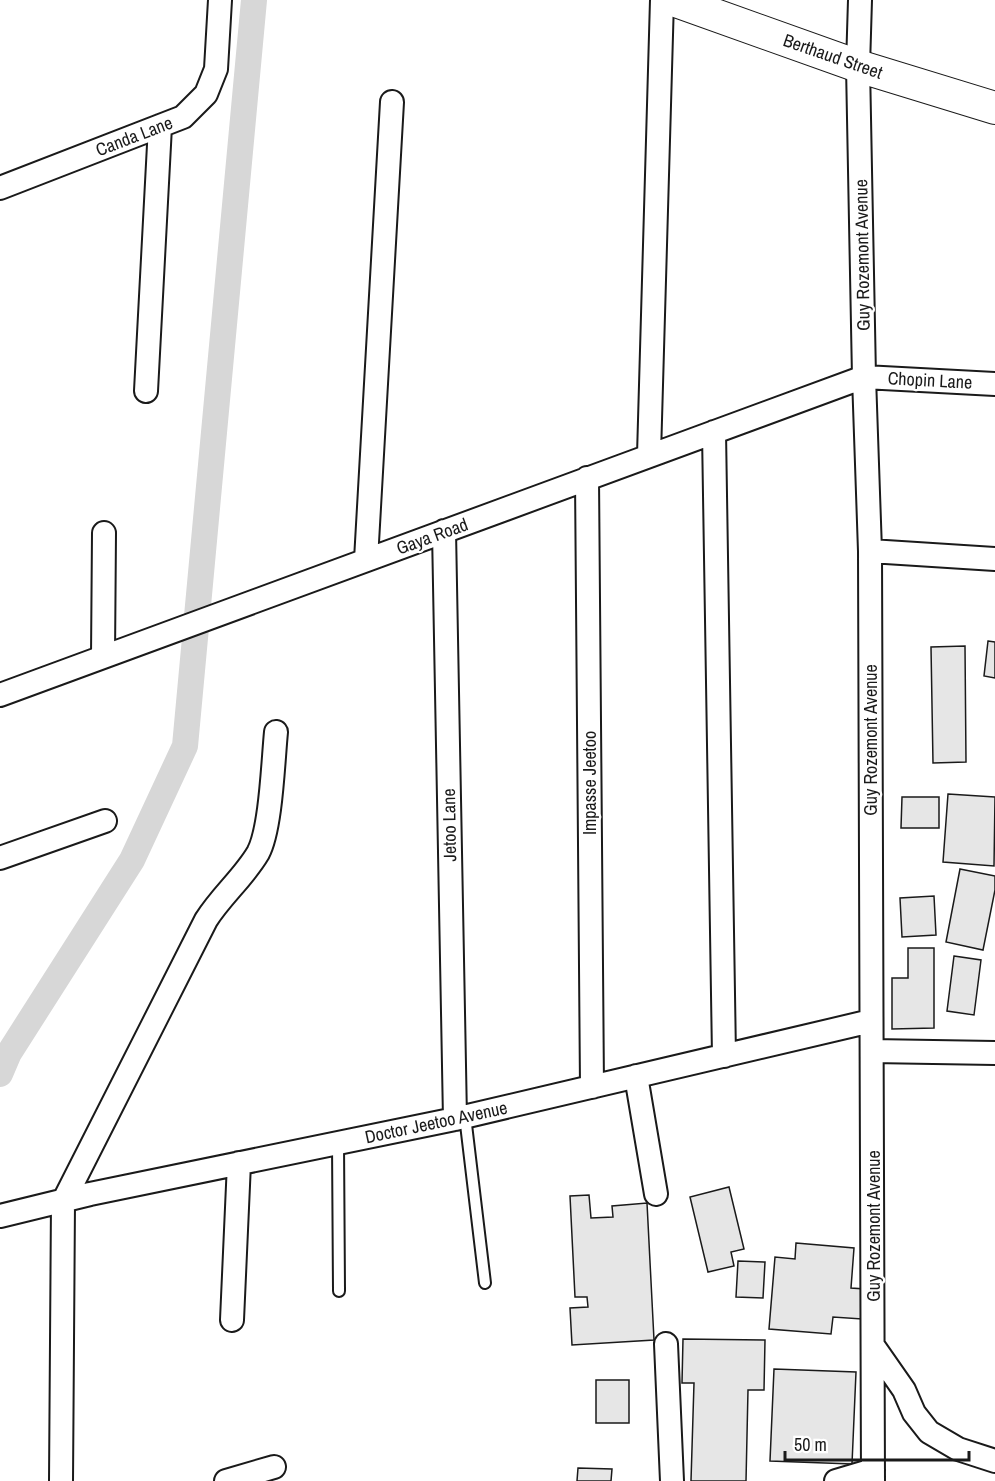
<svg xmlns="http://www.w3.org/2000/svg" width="995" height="1481" font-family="'Archivo Narrow',sans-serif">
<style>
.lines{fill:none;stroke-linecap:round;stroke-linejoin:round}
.canal{stroke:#d7d7d7;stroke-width:26}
.building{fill:#e6e6e6;stroke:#1a1a1a;stroke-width:1.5}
.lane-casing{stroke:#1a1a1a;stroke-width:14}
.street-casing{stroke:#1a1a1a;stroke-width:26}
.secondary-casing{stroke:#1a1a1a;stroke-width:34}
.lane{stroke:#fff;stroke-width:10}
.street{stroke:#fff;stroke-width:22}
.secondary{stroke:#fff;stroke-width:32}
.labels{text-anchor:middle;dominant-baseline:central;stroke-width:4.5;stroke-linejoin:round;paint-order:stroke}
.street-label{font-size:18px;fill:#1a1a1a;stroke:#fff}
</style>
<rect width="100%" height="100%" fill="#fff"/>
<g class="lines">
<path class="canal" d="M0,1074L9,1053L132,860L185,746L254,0"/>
</g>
<path class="building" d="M988,641L995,642V678L984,676Z
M965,646L966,762L933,763L931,647Z
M948,794L995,797L994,866L943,862Z
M902,797H939V828H901Z
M960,869L995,876V890L983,950L946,942Z
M934,896L936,935L902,937L900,898Z
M908,948H934V1028L892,1029V978H908Z
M954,956L981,960L974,1015L947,1011Z
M729,1187L744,1249L731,1252L734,1266L708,1272L690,1197Z
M589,1195L591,1218L613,1217L612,1206L647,1203L654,1340L572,1345L570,1308L588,1307L587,1297H575L570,1196Z
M796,1243L854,1248L851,1288L865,1289L862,1319L833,1317L831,1334L769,1329L775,1257L795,1259Z
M738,1261L765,1262L763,1298L736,1297Z
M683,1339L765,1340L764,1390H748L746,1481H691L694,1383H682Z
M774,1369L856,1372L852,1464L770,1461Z
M596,1380H629V1423H596Z
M578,1468L612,1469L611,1481H577Z"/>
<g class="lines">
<g class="lane-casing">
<path id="lane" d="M465,1116L485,1283
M338,1143L339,1291"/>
</g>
<g class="street-casing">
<path id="street" d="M860,0L858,66L864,377L870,551L873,1481
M0,188L183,117L206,94L216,69L220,0
M146,391L160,126
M714,432L724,1056
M649,455L662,0
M587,478L592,1087
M444,531L455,1119
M870,551L995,559
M366,560L392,102
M103,656L104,533
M0,695L864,377L995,384
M0,858L105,821
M872,1051L995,1053
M636,1076L656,1194
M0,1216L90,1194L455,1119L871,1021
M232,1320L239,1163
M666,1344L672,1481
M874,1347L904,1390L914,1413L929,1432L958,1449L995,1461
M61,1481L63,1202L206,920C221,896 244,877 258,853C271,829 273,762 276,732
M226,1481L274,1467
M836,1481L873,1470"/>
</g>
<g class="secondary-casing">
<path id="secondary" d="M673,0L858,66L995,108"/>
</g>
<use href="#lane" class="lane"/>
<use href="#street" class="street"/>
<use href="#secondary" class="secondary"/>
</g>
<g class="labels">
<g class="street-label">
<text transform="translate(833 56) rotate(19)">Berthaud Street</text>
<text transform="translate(134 136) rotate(-21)">Canda Lane</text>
<text transform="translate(862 255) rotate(-91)">Guy Rozemont Avenue</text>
<text transform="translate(930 380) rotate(3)">Chopin Lane</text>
<text transform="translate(432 536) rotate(-20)">Gaya Road</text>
<text transform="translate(870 740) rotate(-90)">Guy Rozemont Avenue</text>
<text transform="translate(589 783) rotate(-90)">Impasse Jeetoo</text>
<text transform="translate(449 825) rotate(-91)">Jetoo Lane</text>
<text transform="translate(436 1122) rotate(-12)">Doctor Jeetoo Avenue</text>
<text transform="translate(873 1226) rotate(-90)">Guy Rozemont Avenue</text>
</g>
</g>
<path d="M785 1451v9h184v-9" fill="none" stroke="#1a1a1a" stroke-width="3"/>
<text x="794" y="1451" font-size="18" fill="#1a1a1a" stroke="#ffffff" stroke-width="4.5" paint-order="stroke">50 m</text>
</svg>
